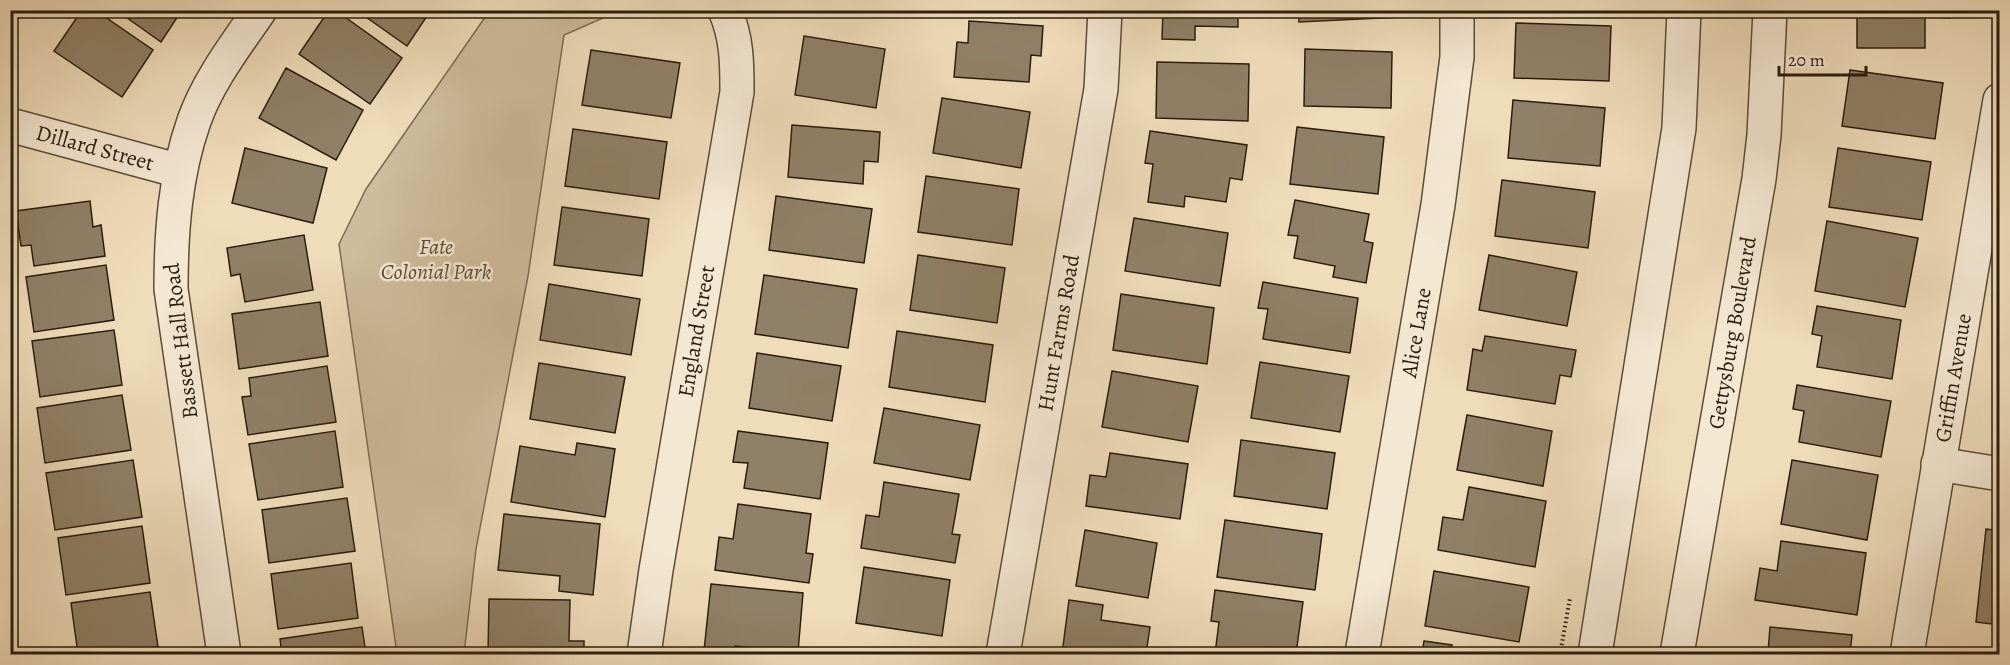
<svg xmlns="http://www.w3.org/2000/svg" width="2010" height="665" font-family="Alegreya,serif">
<style>
.green{fill:#cebc9d;stroke:#7c6c55;stroke-width:1.5}
.building{fill:#908067;stroke:#2a1d0d;stroke-width:1.5}
.lines{fill:none;stroke-linecap:round;stroke-linejoin:round}
.minor-casing{stroke:#5b4d38;stroke-width:36}
.path{stroke:#2a1d0d;stroke-width:4;stroke-dasharray:1.5 3;stroke-linecap:butt}
.minor{stroke:#f5e8d3;stroke-width:33}
.labels{text-anchor:middle;dominant-baseline:central;stroke-width:5;stroke-linejoin:round;paint-order:stroke}
.street-label{font-size:22px;fill:#2a1d0d;stroke:#f5e8d3}
.park-label{font-size:22px;font-style:italic;fill:#5b4d38;stroke:#f5e8d3}
</style>
<rect width="100%" height="100%" fill="#efdcbb"/>
<filter id="stains"><feTurbulence type="fractalNoise" baseFrequency=".00333" numOctaves="4"/><feColorMatrix values="0 0 0 0 .2 0 0 0 0 .09 0 0 0 0 .02 0 0 0 .5 -.17"/></filter>
<radialGradient id="worn" r=".72"><stop offset=".6" stop-color="#630" stop-opacity="0"/><stop offset="1" stop-color="#630" stop-opacity=".3"/></radialGradient>
<path class="green" d="M490,10L619,11L564,35L528,276L476,549L464,654H397L339,244L366,189Z"/>
<path class="building" d="M82,10H95L153,50L122,97L54,51Z
M116,10H182L161,42Z
M329,10H335L402,58L370,104L299,54Z
M356,10H431L407,46Z
M1163,10H1238V27L1195,26V40L1162,39Z
M1298,10H1400L1401,17L1299,22Z
M1857,10H1950V18L1925,17V48H1857Z
M969,21L1043,26L1041,56L1031,55L1029,82L954,77L957,42L968,43Z
M1516,23L1611,26L1609,81L1514,78Z
M804,36L885,49L876,108L795,95Z
M1305,49L1392,52L1391,108L1304,106Z
M591,50L680,63L671,118L582,105Z
M1157,62L1249,64L1248,121L1156,118Z
M286,68L363,110L336,160L259,118Z
M1850,70L1943,83L1935,139L1842,126Z
M942,98L1030,112L1021,168L933,153Z
M1513,100L1605,108L1600,166L1508,158Z
M792,125L880,132L878,162L864,161L863,184L788,177Z
M1297,127L1384,137L1378,194L1290,184Z
M573,129L667,142L659,199L565,186Z
M1150,131L1247,145L1242,180L1230,178L1226,202L1185,196L1184,207L1148,202L1153,164L1145,163Z
M245,148L327,168L313,223L232,203Z
M1838,148L1931,162L1922,220L1829,207Z
M926,176L1019,189L1012,245L918,232Z
M1502,180L1595,192L1588,248L1495,236Z
M776,196L872,209L864,263L769,250Z
M1295,200L1369,214L1364,241L1373,243L1366,283L1333,277L1335,266L1294,258L1298,236L1288,235Z
M90,201L93,227L101,225L105,256L34,266L31,245L21,246L16,211Z
M562,207L649,219L642,276L554,265Z
M1134,218L1228,233L1220,286L1125,271Z
M1827,221L1918,238L1905,307L1815,291Z
M304,235L313,290L245,302L240,274L231,276L227,248Z
M918,255L1005,268L997,323L910,310Z
M1489,255L1577,272L1567,326L1479,310Z
M106,265L114,320L34,332L26,277Z
M764,275L857,289L848,348L755,334Z
M1263,282L1358,298L1350,353L1263,339L1268,309L1258,308Z
M549,284L640,299L631,355L540,340Z
M1121,294L1214,308L1207,364L1113,350Z
M320,302L328,356L239,369L232,314Z
M1817,306L1901,320L1892,379L1817,367L1822,336L1812,334Z
M114,330L122,385L40,397L32,341Z
M897,331L993,345L985,402L889,387Z
M1485,336L1576,350L1571,377L1560,375L1555,404L1467,390L1473,349L1482,351Z
M757,353L841,366L832,421L749,408Z
M1260,362L1349,376L1340,432L1251,418Z
M539,363L625,377L615,433L530,419Z
M327,366L336,422L248,435L242,397L251,396L249,378Z
M1112,371L1198,386L1188,442L1102,427Z
M1797,385L1891,401L1881,457L1799,442L1804,411L1793,409Z
M122,395L131,450L45,463L37,408Z
M884,408L980,425L970,480L874,463Z
M1467,415L1552,431L1543,486L1457,470Z
M335,431L343,487L258,500L249,444Z
M738,431L828,443L820,499L744,488L748,463L733,462Z
M1241,440L1335,453L1327,509L1234,496Z
M577,443L615,449L605,517L511,502L520,446L575,455Z
M1110,453L1188,464L1180,519L1086,506L1090,475L1106,477Z
M133,460L142,517L55,530L46,473Z
M1792,460L1878,475L1867,540L1781,524Z
M884,482L959,494L952,534L960,535L955,563L861,548L866,515L879,517Z
M1469,487L1546,501L1535,567L1438,550L1443,517L1463,520Z
M347,498L355,551L269,563L262,510Z
M738,504L811,514L806,553L813,554L809,583L715,570L719,537L733,539Z
M504,514L600,524L593,595L559,591L560,576L498,570Z
M1225,520L1322,534L1315,590L1217,577Z
M142,526L150,583L66,595L58,538Z
M1986,529L2000,531V625L1976,622Z
M1085,530L1157,543L1148,598L1076,586Z
M1781,541L1866,553L1857,615L1755,600L1760,568L1777,571Z
M351,563L358,618L278,629L271,574Z
M864,567L950,580L942,636L856,623Z
M1434,571L1529,587L1519,642L1425,626Z
M711,584L803,593L798,652L735,646L734,654L704,651Z
M1215,590L1303,602L1296,654H1215L1219,622L1211,621Z
M150,592L158,647L106,654H78L71,603Z
M489,599L570,600L569,641H584V654H488Z
M1069,600L1103,605L1101,620L1150,627L1146,654H1062Z
M362,627L366,654H282L280,639Z
M1770,627L1852,635L1850,654H1766V652H1768Z
M1424,641L1452,645L1451,654H1422Z"/>
<g class="lines">
<g class="minor-casing">
<g id="minor">
<path id="s1" d="M10,125L180,171"/>
<path d="M1938,464L2000,474"/>
<path d="M224,654L171,289C171,232 175,175 194,121C208,81 236,45 260,10"/>
<path id="s2" d="M644,654L656,570L737,92C737,63 737,38 725,10"/>
<path id="s3" d="M1003,654L1101,89L1105,10"/>
<path id="s4" d="M1362,654L1438,205L1457,57V10"/>
<path d="M1595,654L1679,128L1684,10"/>
<path id="s5" d="M1677,654L1759,179L1764,135L1770,10"/>
<path id="s6" d="M1907,654L2000,100"/>
</g>
</g>
<path class="path" d="M1560,654L1570,598"/>
<use href="#minor" class="minor"/>
</g>
<g class="labels">
<g class="street-label">
<text stroke="none"><textPath href="#s1" startOffset="88">Dillard Street</textPath></text>
<text stroke="none"><textPath href="#s2" startOffset="327">England Street</textPath></text>
<text stroke="none"><textPath href="#s3" startOffset="326">Hunt Farms Road</textPath></text>
<text stroke="none"><textPath href="#s4" startOffset="326">Alice Lane</textPath></text>
<text stroke="none"><textPath href="#s5" startOffset="326">Gettysburg Boulevard</textPath></text>
<text transform="translate(181 341) rotate(-97)">Bassett Hall Road</text>
<text stroke="none"><textPath href="#s6" startOffset="280">Griffin Avenue</textPath></text>
</g>
<g class="park-label">
<text x="436" y="247">Fate<tspan x="436" dy="25">Colonial Park</tspan></text>
</g>
</g>
<rect width="2010" height="665" fill="none" stroke="#efdcbb" stroke-width="36"/>
<rect x="12" y="12" width="1986" height="641" fill="none" stroke="#2a1d0d" stroke-width="3"/>
<rect x="18" y="18" width="1974" height="629" fill="none" stroke="#2a1d0d" stroke-width="1.5"/>
<path d="M1779 66v9h87v-9" fill="none" stroke="#2a1d0d" stroke-width="3"/>
<text x="1788" y="66" font-size="18" fill="#2a1d0d" stroke="#f5e8d3" stroke-width="4.5" paint-order="stroke">20 m</text>
<rect width="100%" height="100%" filter="url(#stains)"/>
<rect width="100%" height="100%" fill="url(#worn)"/>
</svg>
